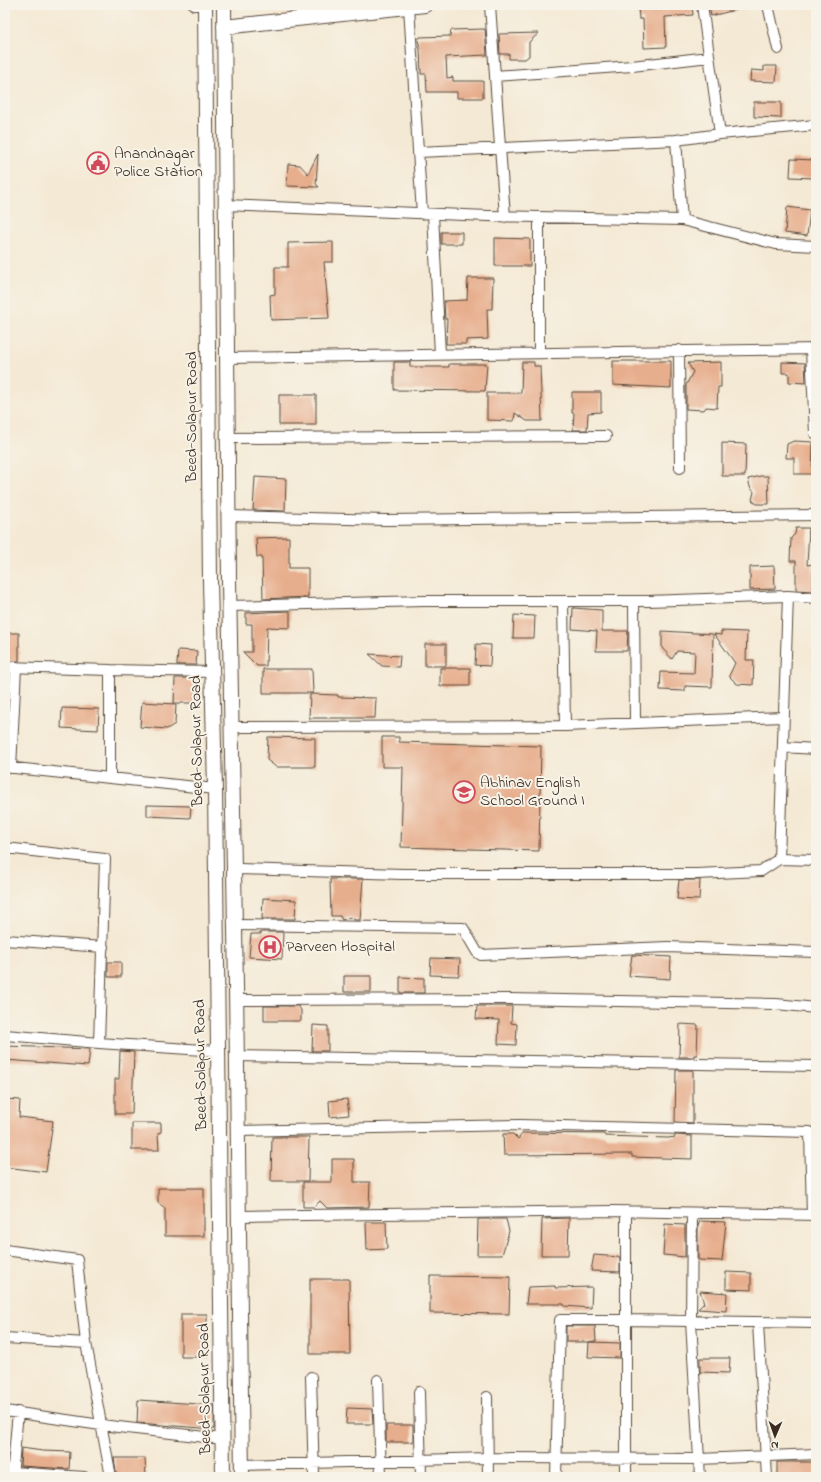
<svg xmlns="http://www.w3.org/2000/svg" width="821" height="1482" font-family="'Indie Flower',sans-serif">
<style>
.building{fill:#e7ae8d}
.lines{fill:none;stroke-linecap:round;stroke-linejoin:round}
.street-casing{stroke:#574739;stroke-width:12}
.secondary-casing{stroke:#574739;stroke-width:16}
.street{stroke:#fff;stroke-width:10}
.secondary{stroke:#fff;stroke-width:14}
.labels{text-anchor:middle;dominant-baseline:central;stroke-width:4;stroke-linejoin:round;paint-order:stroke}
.poi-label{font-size:16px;fill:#3b2a1e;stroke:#f7f3e8;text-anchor:start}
.street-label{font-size:16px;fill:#3b2a1e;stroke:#f7f3e8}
</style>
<rect width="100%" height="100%" fill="#f7f3e8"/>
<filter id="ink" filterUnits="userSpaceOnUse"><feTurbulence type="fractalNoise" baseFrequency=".025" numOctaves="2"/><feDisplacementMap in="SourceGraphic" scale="8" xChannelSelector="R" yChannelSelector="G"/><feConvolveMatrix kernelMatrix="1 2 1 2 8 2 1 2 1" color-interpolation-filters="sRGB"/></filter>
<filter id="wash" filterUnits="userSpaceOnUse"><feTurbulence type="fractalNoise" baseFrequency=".012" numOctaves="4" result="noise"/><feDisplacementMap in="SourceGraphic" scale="16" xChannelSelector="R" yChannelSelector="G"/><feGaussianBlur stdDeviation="0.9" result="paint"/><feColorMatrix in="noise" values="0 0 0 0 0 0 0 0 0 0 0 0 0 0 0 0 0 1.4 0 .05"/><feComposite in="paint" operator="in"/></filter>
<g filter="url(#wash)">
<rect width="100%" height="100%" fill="#f4e9d4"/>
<g id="blocks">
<path class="building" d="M638,5H692L693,15L665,17L666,47L644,48L643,19H639Z
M709,5H739V9L711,16Z
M485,29L487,55L446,57L447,78L453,77V81H483V98H457V92H427L426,74H421L420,49L418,40L420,37L450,36L451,30Z
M539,33L529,42V56L525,59H509V54H500L499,34Z
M764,66H777L776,82L750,81L751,70L764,71Z
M754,102H781V118L754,117Z
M318,154L316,184L319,187L287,186L288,164L300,165L308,174Z
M791,159L814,160L813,178L790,177Z
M787,207L810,210L807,236L785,233Z
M441,232H462V244H441Z
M495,238L530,239V266H495Z
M333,242V262H324L329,318L271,320L270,295L275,294V267H288V243Z
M468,278H493L492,309H487L488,339L466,340V344H446L447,319H445L444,301L467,300Z
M613,361H671V388L613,385Z
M394,362H410V367H449V364H487L485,391L394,390Z
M522,362H534V366H540L542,421H527L515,413L514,421L487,420V393H521Z
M721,362V387H718L717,408L706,407L704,410L686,409V385L693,372L688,363Z
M782,362L805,363L806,383L789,382V373H782Z
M572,392H601V412L588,413L587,430H573L574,413H572Z
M279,395H316V425H279Z
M794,441L813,442L812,474H794V458H786L787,444Z
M722,443L746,444L745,476H722Z
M761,476H768L769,504H757L752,500L754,492L750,487L748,479Z
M255,477L286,479L285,511L253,510Z
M796,528H809L807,565L813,564V591L796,590V561H790L791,538L795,534Z
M289,537V568H308V597L263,599L262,557H257L256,538Z
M774,566L775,589L750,590V567Z
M573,608L602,610V631H628L627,651H596L597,631L572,629Z
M290,611V628L267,627L266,666H257L243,652H252V624H246V613Z
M514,615L535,616L534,638H513Z
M662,631L713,634L712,687L685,686V691L660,690L661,672L694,673L695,652L677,651L672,659L662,648Z
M721,631L747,632L746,660H754L753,685L737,684L729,676L735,663L714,634L721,635Z
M5,633H19V661H5Z
M425,644H446V666H425Z
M476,644L491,645L490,666L475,665Z
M178,650L197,651L196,665H177Z
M369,654L400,656L399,667L382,666Z
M440,668H470V686H440Z
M263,669H312L313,693H263Z
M175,678H200V703H174Z
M310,694L338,695V697L376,698L375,718H309Z
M142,702L176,704L175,724L167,729L140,727Z
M62,708L99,709L98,730L61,728Z
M268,737L315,738V767H276L267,760Z
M382,737H399V742L541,746L539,851L401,847L403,767H382Z
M147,805L191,806L190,818L147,816Z
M330,879H363L360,920H355L350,917L342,920L340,916H331Z
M679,880H700L699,900L677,899Z
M263,898L296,900L295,919H262Z
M261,932H283L282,959L249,957L251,934H261Z
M632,955L671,957L670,979L629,976Z
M431,958L460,959L459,976L430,975Z
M108,962H121V977H108Z
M344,976H371V992H344Z
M400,977L424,978V993H400Z
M264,1006H298L301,1010V1021H264Z
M477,1006H512L511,1023L517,1024L516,1045L498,1044L499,1020L476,1019Z
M680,1024L698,1025L697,1055H694V1057H679Z
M313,1025L328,1026V1051H312Z
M5,1046L90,1049L88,1066L5,1060Z
M120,1051L134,1052L132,1114H115V1079H119Z
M676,1070H693V1123L675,1122Z
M5,1099L20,1100L19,1117L53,1121L46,1172L5,1167Z
M347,1099L349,1115L330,1117L329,1101Z
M132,1123H161V1132L158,1133L159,1150H132Z
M523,1133L604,1134L605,1136L668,1138L675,1137V1135L692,1136V1159L632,1157V1154L504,1155L503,1134H513L518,1139Z
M272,1137H309L308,1181H271Z
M332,1159H354V1182H370L369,1207L327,1208L320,1201L314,1207H303V1182H332Z
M158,1188H204V1236H165V1208L158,1203Z
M569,1218L568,1255H541L542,1219Z
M478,1219H506L509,1231L502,1255H477Z
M700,1221L726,1222L722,1261L699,1260L698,1258V1226Z
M366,1222H386L387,1249L367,1250Z
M665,1224L685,1225V1257L663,1255Z
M594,1255L620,1257V1272L591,1271Z
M726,1272L751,1273V1290L726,1289Z
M430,1276L510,1277L509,1314L430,1313Z
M310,1279H349L350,1354H310Z
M555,1286V1288L592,1287L591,1308L564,1306V1304H526L528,1287Z
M700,1291L727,1293L726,1311L698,1309L704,1303Z
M181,1314H207V1357H181Z
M566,1326H595L596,1341L589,1342L620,1343V1358L588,1357L589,1342H566Z
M700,1358H730L729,1373L700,1372Z
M138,1400L214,1405V1429L137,1423Z
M347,1408L372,1409L373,1424H346Z
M386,1425H413V1442H386Z
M21,1448L43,1451L70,1452L69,1469L20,1466Z
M114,1458H145L146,1477H117Z
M777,1462H816V1477H777Z"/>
</g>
</g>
<g filter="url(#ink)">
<use href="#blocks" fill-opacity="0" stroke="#574739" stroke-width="1"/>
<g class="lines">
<g class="street-casing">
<path id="street" d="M194,5H205
M490,5L505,217
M702,5L720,134
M768,5L778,49
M409,7L422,214
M330,16V5
M495,76L632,66L709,57
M419,152L676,140
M226,205L488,216L682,220L676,140L720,134L816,125
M433,214L440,354
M539,217V353
M682,220L776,244L816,246
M811,349L815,433
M679,350L680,468
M227,358L816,349
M228,438L606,436
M228,516L386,520L816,515
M563,601L565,726
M634,601L635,722
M229,606L424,601H648L788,596L816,598
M5,667L110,670V777
M110,670L212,672
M232,727L565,726L783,717
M783,747L816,749
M5,767L215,789
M11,768L16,667
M5,848L105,859L99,1043
M779,859L788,596
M234,871L240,869L402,874H697L761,871L779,859L816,860
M235,925L463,928L477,952L481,955L667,947L816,952
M5,940L103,947
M236,1000L509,999L776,1004L816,1008
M5,1035L99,1043L218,1051
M237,1056L816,1066
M238,1131L520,1125L810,1132L812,1215
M626,1211V1477
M692,1213L691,1321L700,1477
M239,1216L613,1211L816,1215
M5,1250L77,1260L86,1343L111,1477
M758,1323L767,1477
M5,1338L86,1343
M311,1377L314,1477
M378,1380L381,1477
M419,1392L421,1477
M487,1397L488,1477
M5,1411L101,1425L223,1439
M242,1465L488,1458L699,1459L816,1454
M13,1472L84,1477
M12,1477L18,1412
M556,1477L560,1320H625L816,1323"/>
</g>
<g class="secondary-casing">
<path id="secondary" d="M205,5L210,581L215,789L223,1477
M224,5L229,581L236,986L242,1477
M224,27L425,5"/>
</g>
<use href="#street" class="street"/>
<use href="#secondary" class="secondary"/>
</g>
</g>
<defs>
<g id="civic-ring" transform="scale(1.15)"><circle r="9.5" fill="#f7f3e8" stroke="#d1495b" stroke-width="1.5"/><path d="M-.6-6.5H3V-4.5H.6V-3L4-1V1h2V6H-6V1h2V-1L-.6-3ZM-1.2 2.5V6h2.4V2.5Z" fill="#d1495b"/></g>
<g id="school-ring" transform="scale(1.15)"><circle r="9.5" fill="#f7f3e8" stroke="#d1495b" stroke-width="1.5"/><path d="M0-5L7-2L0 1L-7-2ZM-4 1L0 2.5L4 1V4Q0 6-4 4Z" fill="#d1495b"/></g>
<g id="hospital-ring" transform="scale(1.15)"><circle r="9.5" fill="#f7f3e8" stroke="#d1495b" stroke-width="1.5"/><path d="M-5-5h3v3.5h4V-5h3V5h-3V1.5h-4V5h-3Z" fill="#d1495b"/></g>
</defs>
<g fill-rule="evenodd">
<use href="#civic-ring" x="98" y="163"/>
<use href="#school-ring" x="464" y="792"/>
<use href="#hospital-ring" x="270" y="947"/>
</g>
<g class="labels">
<g class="poi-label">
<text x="114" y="154">Anandnagar<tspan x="114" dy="18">Police Station</tspan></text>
<text x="480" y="783">Abhinav English<tspan x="480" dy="18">School Ground I</tspan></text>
<text x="286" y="947">Parveen Hospital</text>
</g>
<g class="street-label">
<text transform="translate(192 417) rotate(-90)">Beed-Solapur Road</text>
<text transform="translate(197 741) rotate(-91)">Beed-Solapur Road</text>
<text transform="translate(201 1065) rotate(-91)">Beed-Solapur Road</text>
<text transform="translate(205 1389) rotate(-91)">Beed-Solapur Road</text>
</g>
</g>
<rect width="821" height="1482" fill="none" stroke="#f7f3e8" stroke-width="20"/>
<g transform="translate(775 1436) rotate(182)" stroke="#f7f3e8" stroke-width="3" paint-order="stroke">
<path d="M0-3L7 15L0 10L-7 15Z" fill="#3b2a1e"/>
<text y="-6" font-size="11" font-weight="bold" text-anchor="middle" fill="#3b2a1e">N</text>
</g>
</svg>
